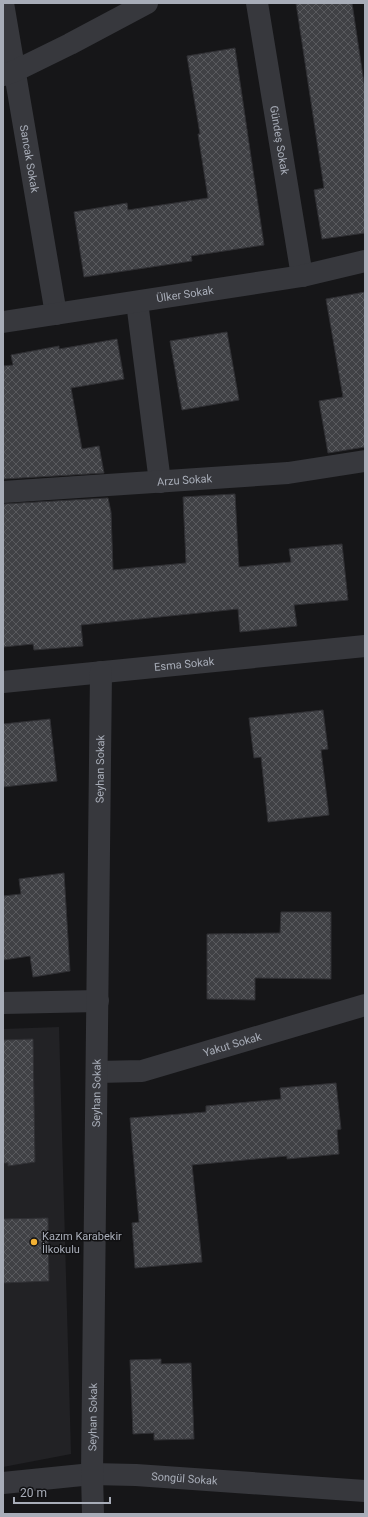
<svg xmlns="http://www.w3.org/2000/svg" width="368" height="1517" font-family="Roboto,sans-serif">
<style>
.built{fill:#222225}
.building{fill:url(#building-cross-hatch);stroke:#303034}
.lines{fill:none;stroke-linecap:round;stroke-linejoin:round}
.minor{stroke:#37383d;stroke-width:22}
.poi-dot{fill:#f2b134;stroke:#111113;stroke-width:1.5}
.labels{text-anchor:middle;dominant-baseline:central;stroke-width:3;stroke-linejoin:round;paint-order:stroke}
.street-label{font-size:11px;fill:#a8adb8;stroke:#111113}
.poi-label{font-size:11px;fill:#a8adb8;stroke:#111113;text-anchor:start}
</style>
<defs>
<pattern id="building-cross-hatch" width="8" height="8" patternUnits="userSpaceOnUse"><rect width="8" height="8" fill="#404145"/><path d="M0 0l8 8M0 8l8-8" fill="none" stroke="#595a5e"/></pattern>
</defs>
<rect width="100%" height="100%" fill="#161618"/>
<path class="built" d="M59,1027L71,1454L3,1467V1029Z"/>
<path class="building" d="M296,3H352L365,90V233L322,239L314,190L324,188Z
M235,48L264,245L191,256L192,261L84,277L74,212L127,203L128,210L208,198L198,134H200L187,56Z
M365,292V447L328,453L319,401L343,397L326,299Z
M227,332L239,400L182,410L170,341Z
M117,339L124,379L71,388L82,449L99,446L104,473L3,479V366L13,365L11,355L59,346V349Z
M235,494L239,567L291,562L289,549L342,544L348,600L294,605L297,626L240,632L238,609L81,625L83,646L34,650L33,644L3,647V504L108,498L111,512L113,570L186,563L183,497Z
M323,710L328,749L321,750L329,815L268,822L261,757L254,758L249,718Z
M50,719L57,781L3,787V724Z
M64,873L70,971L33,977L30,956L3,960V896L21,894L19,879Z
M281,912H331V979L255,978V1000L207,999V934L280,933Z
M33,1039L35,1162L8,1166V1163H3V1040Z
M336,1083L341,1129L337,1130L339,1154L287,1159V1156L192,1165L202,1262L135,1268L132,1223L139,1222L130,1118L206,1112V1106L281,1099L280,1088Z
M48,1218L49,1281L3,1283V1219Z
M161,1359V1364L191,1363L194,1439L154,1440V1433L133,1434L130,1360Z"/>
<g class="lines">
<g class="minor">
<path id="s1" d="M3,3L56,314"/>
<path id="s2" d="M257,3L302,276"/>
<path d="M3,75L15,71L70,44L147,3"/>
<path d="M137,302L160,482"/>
<path id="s3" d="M3,322L302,276L365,261"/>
<path id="s4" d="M3,492L288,473L365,461"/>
<path id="s5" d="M3,682L365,646"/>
<path d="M3,1003L98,1001"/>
<path id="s6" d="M97,1072L142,1071L365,1005"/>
<path id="s7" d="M3,1483L92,1474L136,1475L365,1491"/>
<path id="s8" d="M93,1514L92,1474L101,672"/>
</g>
</g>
<circle class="poi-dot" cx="34" cy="1242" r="4"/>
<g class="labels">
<g class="street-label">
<text stroke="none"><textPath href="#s2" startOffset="139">Gündeş Sokak</textPath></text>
<text stroke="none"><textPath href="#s1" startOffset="158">Sancak Sokak</textPath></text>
<text stroke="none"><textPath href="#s3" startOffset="184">Ülker Sokak</textPath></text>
<text stroke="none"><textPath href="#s4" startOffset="182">Arzu Sokak</textPath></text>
<text stroke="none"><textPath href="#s5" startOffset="182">Esma Sokak</textPath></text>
<text stroke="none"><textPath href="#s8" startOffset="745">Seyhan Sokak</textPath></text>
<text stroke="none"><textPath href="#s6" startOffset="139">Yakut Sokak</textPath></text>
<text stroke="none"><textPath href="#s8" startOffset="421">Seyhan Sokak</textPath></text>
<text stroke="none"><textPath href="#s8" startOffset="97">Seyhan Sokak</textPath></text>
<text stroke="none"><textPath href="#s7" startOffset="182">Songül Sokak</textPath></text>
</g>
<g class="poi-label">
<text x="42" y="1236">Kazım Karabekir<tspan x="42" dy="13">İlkokulu</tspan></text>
</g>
</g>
<rect width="368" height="1517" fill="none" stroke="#a8adb8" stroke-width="8"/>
<path d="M14 1497v6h96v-6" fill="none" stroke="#a8adb8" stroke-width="2"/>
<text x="20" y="1497" font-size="12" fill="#a8adb8" stroke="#111113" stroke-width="3" paint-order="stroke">20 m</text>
</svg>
